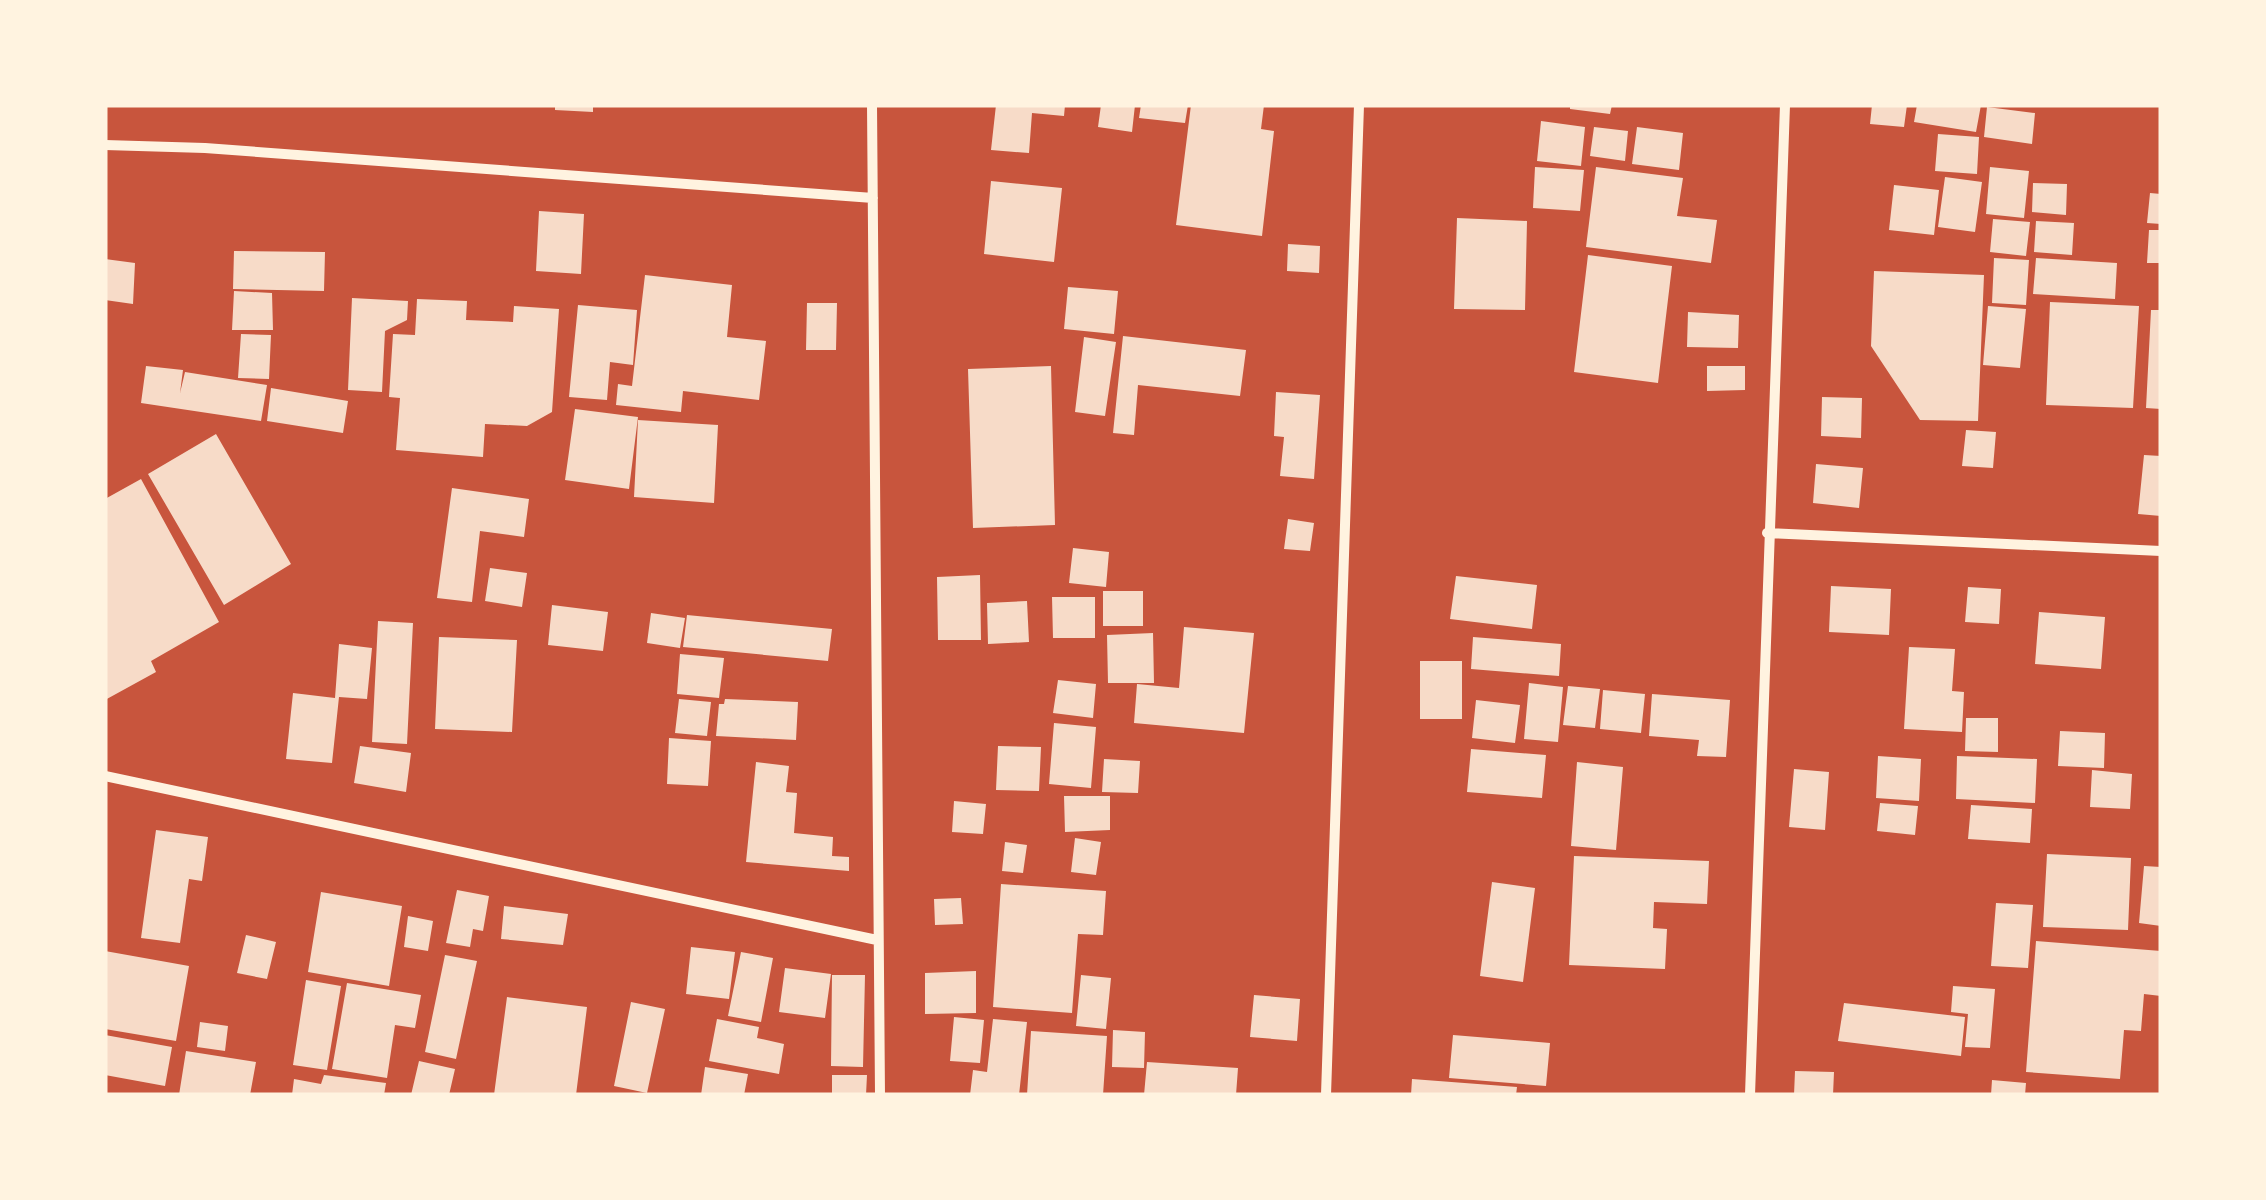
<svg xmlns="http://www.w3.org/2000/svg" width="2266" height="1200" font-family="Raleway,sans-serif">
<style>
.building{fill:#f7dbc8}
.lines{fill:none;stroke-linecap:round;stroke-linejoin:round}
.minor{stroke:#fff3e0;stroke-width:10}
</style>
<rect width="100%" height="100%" fill="#c8553d"/>
<path class="building" d="M555,105H593V112L555,110Z
M996,105H1065L1064,116L1032,113L1029,153L991,150Z
M1101,105H1135L1132,132L1098,127Z
M1141,105H1188L1185,123L1139,118Z
M1191,105H1264L1261,129L1274,131L1262,236L1176,225Z
M1570,105H1612L1610,114L1570,109Z
M1872,105H1907L1904,127L1870,124Z
M1917,105H1981L1976,132L1914,122Z
M1987,107L2035,113L2032,144L1984,137Z
M1541,121L1585,127L1581,166L1537,161Z
M1594,127L1628,131L1625,161L1590,156Z
M1637,127L1683,133L1679,170L1632,164Z
M1938,134L1979,137L1977,174L1935,171Z
M1535,167L1584,170L1580,211L1533,208Z
M1596,167L1683,178L1677,216L1717,220L1711,263L1586,247Z
M1990,167L2029,171L2024,218L1986,214Z
M1945,177L1982,182L1975,232L1938,227Z
M991,181L1062,188L1054,262L984,254Z
M2033,183L2067,184L2066,215L2032,212Z
M1894,185L1939,190L1934,235L1889,230Z
M2150,193L2161,194V224L2147,223Z
M539,211L584,214L581,274L536,271Z
M1457,218L1527,221L1525,310L1454,309Z
M1993,219L2030,222L2026,256L1990,252Z
M2036,221L2074,223L2072,255L2034,252Z
M2149,230H2161V263H2147Z
M1288,244L1320,246L1319,273L1287,271Z
M234,251L325,252L324,291L233,289Z
M1588,255L1672,266L1658,383L1574,372Z
M1994,258L2029,260L2026,305L1992,303Z
M2036,258L2117,263L2115,299L2033,294Z
M105,259L135,263L133,304L105,300Z
M1874,271L1984,275L1978,421L1920,420L1871,346Z
M645,275L732,285L727,337L766,341L759,400L683,391L681,412L616,405L618,384L632,386Z
M1068,287L1118,291L1114,334L1064,329Z
M234,291L272,293L273,330H232Z
M352,298L408,301L407,320L385,331L382,392L348,390Z
M417,299L467,301L466,320L513,322L514,306L559,309L552,412L527,426L485,424L483,457L396,450L400,398L389,397L393,334L415,335Z
M2050,302L2139,306L2133,408L2046,405Z
M807,303H837L836,350H806Z
M578,305L637,310L633,365L610,362L607,400L569,397Z
M1988,306L2026,309L2020,368L1983,365Z
M2151,310H2161V409L2146,408Z
M1688,312L1739,315L1738,348L1687,347Z
M241,334L271,335L269,379L238,378Z
M1123,336L1246,350L1240,396L1138,385L1134,435L1113,433Z
M1084,337L1116,342L1105,416L1075,412Z
M146,366L183,370L180,393L185,372L267,385L261,421L141,403Z
M1051,366L1055,525L973,528L968,369Z
M1707,366H1745V390L1707,391Z
M271,388L348,401L343,433L267,421Z
M1276,392L1320,395L1314,479L1280,476L1284,437L1274,436Z
M1822,397L1862,398L1861,438L1821,436Z
M575,409L638,417L629,489L565,480Z
M638,420L718,425L714,503L634,497Z
M1966,430L1996,432L1993,468L1962,466Z
M216,434L291,564L224,605L148,474Z
M2144,455L2161,456V516L2138,514Z
M1816,464L1863,468L1859,508L1813,503Z
M141,479L219,622L151,661L156,672L105,700V499Z
M452,488L529,499L524,537L480,531L472,602L437,598Z
M1288,519L1314,523L1310,551L1284,549Z
M1073,548L1109,552L1106,587L1069,583Z
M490,568L527,573L522,607L485,601Z
M980,575L981,640H938L937,577Z
M1456,576L1537,585L1532,629L1450,619Z
M1831,586L1891,589L1889,635L1829,632Z
M1968,587L2001,589L1999,624L1965,622Z
M1103,591H1143V626H1103Z
M1052,597H1095V638H1053Z
M1027,601L1029,642L988,644L987,603Z
M552,605L608,612L603,651L548,645Z
M2039,612L2105,617L2101,669L2035,664Z
M651,613L685,618L680,648L647,643Z
M687,615L832,629L828,661L683,647Z
M378,621L413,623L407,744L372,742Z
M1184,627L1254,633L1244,733L1134,723L1137,684L1179,688Z
M1153,633L1154,683H1108L1107,635Z
M439,637L517,640L512,732L435,729Z
M1473,637L1561,644L1559,676L1471,669Z
M339,644L372,648L367,699L339,697L332,763L286,759L293,693L335,698Z
M1909,647L1955,649L1952,691L1964,692L1962,732L1904,729Z
M680,654L724,658L719,698L677,694Z
M1420,661H1462V719H1420Z
M1058,680L1096,684L1093,718L1053,713Z
M1529,683L1563,687L1558,742L1524,739Z
M1568,686L1600,689L1595,728L1563,725Z
M1603,690L1645,694L1641,733L1600,729Z
M1652,694L1730,700L1726,757L1697,756L1699,740L1649,736Z
M679,699L711,702L707,736L675,733Z
M725,699L798,702L796,740L716,736L719,704H724Z
M1476,700L1520,705L1515,743L1472,738Z
M1966,718H1998V752L1965,751Z
M1054,723L1096,727L1091,788L1049,784Z
M2060,731L2105,733L2104,768L2058,766Z
M669,738L711,741L708,786L667,784Z
M360,746L411,753L406,792L354,783Z
M998,746L1041,747L1039,791L996,790Z
M1471,749L1546,755L1542,798L1467,792Z
M1878,756L1921,759L1919,801L1876,798Z
M1957,756L2037,759L2035,803L1956,799Z
M1104,759L1140,761L1138,793L1102,792Z
M756,762L789,766L786,792L797,793L794,833L833,837L832,856L849,857V871L746,862Z
M1577,762L1623,767L1616,850L1571,846Z
M1794,769L1829,772L1825,830L1789,827Z
M2092,770L2132,774L2130,809L2090,807Z
M1064,796H1110V830L1065,832Z
M954,801L986,804L983,834L952,832Z
M1880,803L1918,806L1915,835L1877,831Z
M1971,805L2032,809L2030,843L1968,839Z
M156,830L208,837L202,881L189,879L180,943L141,938Z
M1075,838L1101,842L1096,875L1071,872Z
M1005,842L1027,845L1023,873L1002,871Z
M2047,854L2131,858L2128,930L2043,927Z
M1574,856L1709,861L1707,904L1654,902L1653,928L1667,929L1665,969L1569,965Z
M2144,866L2161,867V926L2139,923Z
M1492,882L1535,888L1523,982L1480,976Z
M1001,884L1106,891L1103,935L1078,934L1072,1013L993,1007Z
M457,890L489,896L483,931L473,929L470,947L446,943Z
M321,892L402,906L389,986L308,972Z
M961,898L963,924L935,925L934,899Z
M1996,903L2033,905L2028,968L1991,966Z
M504,906L568,914L563,945L501,939Z
M408,916L433,921L428,951L404,947Z
M246,935L276,942L267,979L237,973Z
M2036,941L2161,951V996L2144,994L2141,1031L2124,1030L2120,1079L2026,1072Z
M691,947L735,952L729,999L686,994Z
M105,951L189,966L176,1041L105,1029Z
M741,952L773,958L761,1022L728,1016Z
M445,955L477,961L456,1059L425,1052Z
M785,968L831,974L825,1018L779,1012Z
M976,971V1013L925,1014V973Z
M832,975H865L863,1067L831,1066Z
M1081,975L1111,978L1106,1029L1076,1026Z
M306,980L341,986L327,1070L293,1065Z
M347,983L421,995L415,1028L395,1025L387,1078L332,1069Z
M1953,986L1995,989L1990,1048L1965,1047L1968,1014L1951,1012Z
M1254,995L1300,999L1297,1041L1250,1037Z
M507,997L587,1007L576,1095H494Z
M631,1002L665,1009L647,1093L614,1086Z
M1844,1003L1965,1017L1961,1056L1838,1041Z
M954,1017L984,1020L980,1063L950,1061Z
M717,1019L759,1027L757,1038L784,1044L779,1074L709,1061Z
M993,1019L1027,1022L1019,1095H970L973,1070L987,1072Z
M200,1022L228,1026L225,1051L197,1047Z
M1113,1030L1145,1032L1144,1068L1112,1067Z
M1031,1031L1107,1036L1103,1095H1027Z
M105,1035L172,1047L165,1086L105,1075Z
M1453,1035L1550,1043L1546,1086L1449,1078Z
M186,1051L256,1062L250,1095H179Z
M419,1061L455,1069L449,1095H411Z
M1147,1062L1238,1068L1236,1095H1144Z
M705,1067L748,1074L744,1095H701Z
M1795,1071L1834,1072L1833,1095H1794Z
M324,1075L386,1083L384,1095H292L294,1079L321,1084Z
M832,1075H867L866,1095H832Z
M1412,1079L1517,1087L1516,1095H1411Z
M1992,1080L2026,1083L2025,1095H1991Z"/>
<g class="lines">
<path class="minor" d="M872,105L880,1095
M105,145L205,148L873,198
M1767,533L2161,551
M105,776L877,940
M1326,1095L1359,105
M1750,1095L1785,105"/>
</g>
<rect width="2266" height="1200" fill="none" stroke="#fff3e0" stroke-width="215"/>
</svg>
